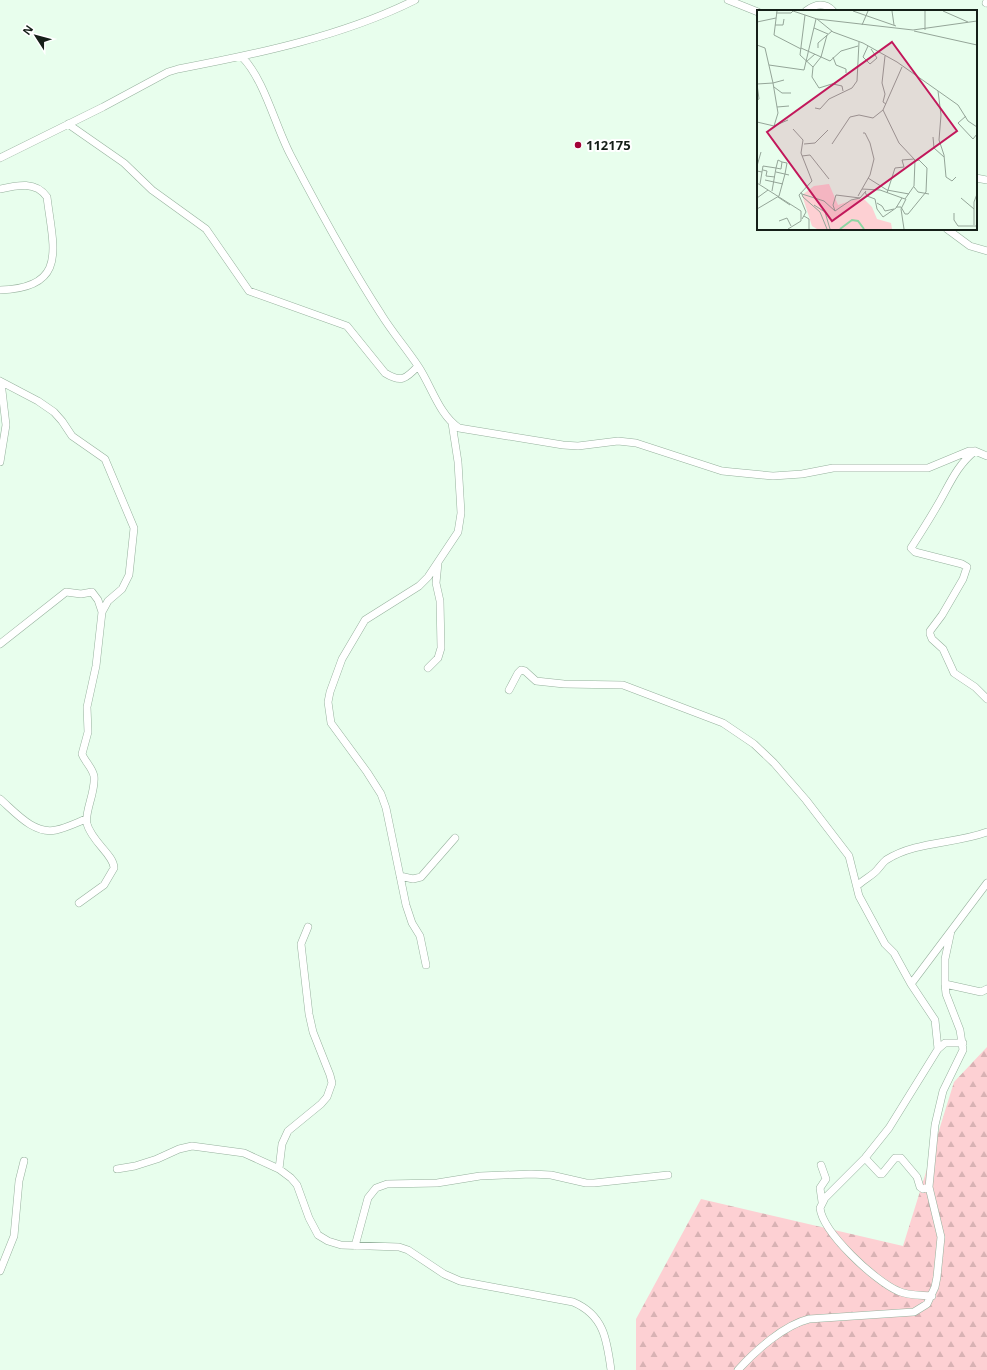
<svg xmlns="http://www.w3.org/2000/svg" width="987" height="1370" font-family="'Open Sans',sans-serif">
<style>
.forest{fill:url(#forest-firs)}
.lines{fill:none;stroke-linecap:round;stroke-linejoin:round}
.street-casing{stroke:#96b19d;stroke-width:8}
.street{stroke:#fff;stroke-width:7}
.poi-dot{fill:#a10236;stroke:#fff;stroke-width:1.5}
.labels{text-anchor:middle;dominant-baseline:central;stroke-width:4;stroke-linejoin:round;paint-order:stroke}
.poi-label{font-size:13px;font-weight:bold;fill:#151f18;stroke:#fff;text-anchor:start}
.inset-river{fill:none;stroke:#8dd6a3;stroke-width:2}
.inset-road{fill:none;stroke:#94a598;stroke-width:1}
.view{fill:#c2185b;fill-opacity:0.15;stroke:#c2185b;stroke-width:2}
.inset-edge{fill:none;stroke:#151f18;stroke-width:2}
</style>
<defs>
<pattern id="forest-firs" width="22" height="20" patternUnits="userSpaceOnUse"><rect width="22" height="20" fill="#fdd0d3"/><path d="M5 1l3.5 6h-7zM16 11l3.5 6h-7z" fill="#d8b2b4"/></pattern>
</defs>
<rect width="100%" height="100%" fill="#e8feed"/>
<path class="forest" d="M987,1047V1370H636V1319L701,1199L903,1246L954,1082Z"/>
<g class="lines">
<g class="street-casing">
<path id="street" d="M728,0L758,12
M986,3L987,1
M806,11C815,4 825,2 833,11
M242,57C264,79 275,125 290,154C318,208 348,263 381,314C392,332 406,348 418,366C431,385 439,415 459,428L563,445L578,446L618,441L636,443L722,471L773,476L802,474L833,468H928L969,451H975L987,456
M68,124L124,163L152,190L206,229L249,291L347,326L385,373C401,383 406,379 418,366
M0,158L103,107L168,72L178,69C257,54 343,36 415,0
M976,178L987,180
M0,189C18,185 36,181 47,197C53,247 69,288 0,290
M947,229L970,246L987,251
M0,381L38,401L54,412L62,421L72,436L105,459L134,528L129,575L122,589L108,601L102,612L96,666L87,707L88,732L82,754C85,762 92,767 94,776C96,792 84,812 87,824C92,842 114,855 114,868L104,885L79,903
M975,451C956,466 949,486 937,506C929,520 920,534 911,548L915,552L962,564L967,567L963,579L942,615L930,631V634L932,639L943,649L954,673L975,687L987,699
M0,462L6,425L1,382
M0,644L66,592L81,594L92,592L98,600L102,612
M428,668L438,658L441,648L440,601L436,583L438,563
M509,690L518,673L521,670L525,671L536,681L564,684L623,685L723,723L754,744L774,763L806,800L849,856L859,896L885,944L894,953L911,984L935,1020L938,1049
M0,799C15,812 34,835 56,830C66,828 76,823 86,819
M400,876L413,879L421,877L455,838
M857,886C862,881 868,878 874,873C879,869 881,864 886,860C916,841 955,844 987,832
M426,965L420,936L412,923L406,905L386,808L381,794L367,772L331,723L328,702L330,692L342,659L365,620L419,586L428,577L458,532L461,513L458,462L452,423
M911,984L987,883
M945,984L981,992L987,989
M865,1158L880,1174H882L895,1158H901L917,1177L920,1187L923,1189L929,1187
M821,1165L826,1179L820,1188L822,1202
M117,1169L135,1166L157,1159L179,1149L192,1146L244,1153L279,1169L291,1178L297,1185L309,1218L318,1235L328,1241L341,1245L399,1247L408,1250L444,1274L460,1281L573,1302C604,1315 607,1340 611,1370
M279,1169L282,1144L288,1131L321,1104L327,1097L332,1083L330,1075L313,1032L309,1014L301,944L308,927
M355,1246L368,1198L376,1188L387,1184L437,1183L480,1176L531,1174L551,1175L586,1183H594L668,1175
M0,1271L14,1236L19,1181L24,1161
M932,1296C921,1295 908,1296 898,1291C875,1281 823,1233 820,1208L825,1198L865,1158L889,1128L938,1049L945,1043H963
M738,1370C755,1351 784,1325 809,1319L914,1312L927,1304L935,1287L937,1277L941,1237L929,1187L935,1125L943,1091L963,1050L960,1030L946,994L945,984V959L951,931"/>
</g>
<use href="#street" class="street"/>
</g>
<circle class="poi-dot" cx="578" cy="145" r="4"/>
<g class="labels">
<g class="poi-label">
<text x="586" y="145">112175</text>
</g>
</g>
<g transform="translate(757 10)">
<rect width="220" height="220" fill="#e8feed"/>
<path d="M72,174L81,195L99,189L108,190L115,197L120,209L134,213L135,219H60L55,216L45,185L57,176Z" fill="#fdd0d3"/>
<path class="inset-river" d="M83,219L95,210L101,211L107,219"/>
<path class="inset-road" d="M20,1L17,25L44,39M36,1L60,9L156,20L220,11M96,1L139,16M135,1L137,15M168,1V20M186,1L211,12M19,3H34L36,1M48,5L43,45L56,57L64,47M60,9L76,22L106,33L140,52L201,95L211,111L220,117M0,12L19,8M18,15H26L27,9M105,15L111,1M57,18L71,24M157,21L220,35M0,35L8,38L16,73L0,74M111,36L106,47L113,54L120,48L114,39M44,38L73,51L84,41L101,36M61,38V33L75,21M128,46L125,73L128,84L126,92L129,94M64,47L70,25M76,47L79,55L89,59V63M49,52L58,44M12,55L47,60L59,9M56,57L55,67L62,78L78,73L100,57M0,74L2,89L0,90M76,74L85,76L86,81M17,77L25,83H34M181,81L184,105L182,130L187,145L189,167L195,171L199,167M20,97L32,96M58,98L63,99L72,89L95,78L100,71L102,32M209,106L201,113L216,129L220,124M0,112L17,116L31,110M17,116L21,103L16,73L27,70M36,119L46,130L44,143L55,171L42,185L49,202L45,209M176,127L177,138L187,147M47,134L58,133L71,120M75,134L93,107L102,105L116,108L126,100L145,57M45,146L53,145L72,169M21,150L25,152L24,159L19,158ZM25,152L30,153L28,164M0,156L4,142M6,160L10,161L9,166L18,167M0,161L5,162L6,156L19,158L15,181M19,162L32,165M111,168L130,180L152,184M8,170L26,174M0,173L44,201V211L31,219M3,174L5,162M157,177L161,182L172,184M105,179L123,180L148,189L157,176L158,150L142,133L126,100M44,182L46,187L63,202L70,219M108,182L110,186L118,189L120,199L126,207L139,198L145,188M130,183L138,158L147,157L145,150L157,149M45,184L67,191L78,201M101,186L113,165L117,149L113,133L108,123H106M21,187L33,195M0,188L11,180M204,188L217,199M120,193L125,196L128,201L137,199M57,195L68,202L73,219M139,197H144L148,204H151L169,182L170,158L162,150L158,151M0,199L22,186L28,164M78,201L76,195L79,185L103,188M78,201L94,190L103,188L109,181M197,203V210L201,216H220M47,206L52,209V219M22,211L30,208L34,216M217,215V192L220,184M147,219L144,199L149,189"/>
<path class="view" d="M135,32L200,121L75,211L10,122Z"/>
<rect width="220" height="220" class="inset-edge"/>
</g>
<g transform="translate(36 36) rotate(306)" stroke="#ffffff" stroke-width="3" paint-order="stroke">
<path d="M0-3L7 15L0 10L-7 15Z" fill="#151f18"/>
<text y="-6" font-size="11" font-weight="bold" text-anchor="middle" fill="#151f18">N</text>
</g>
</svg>
